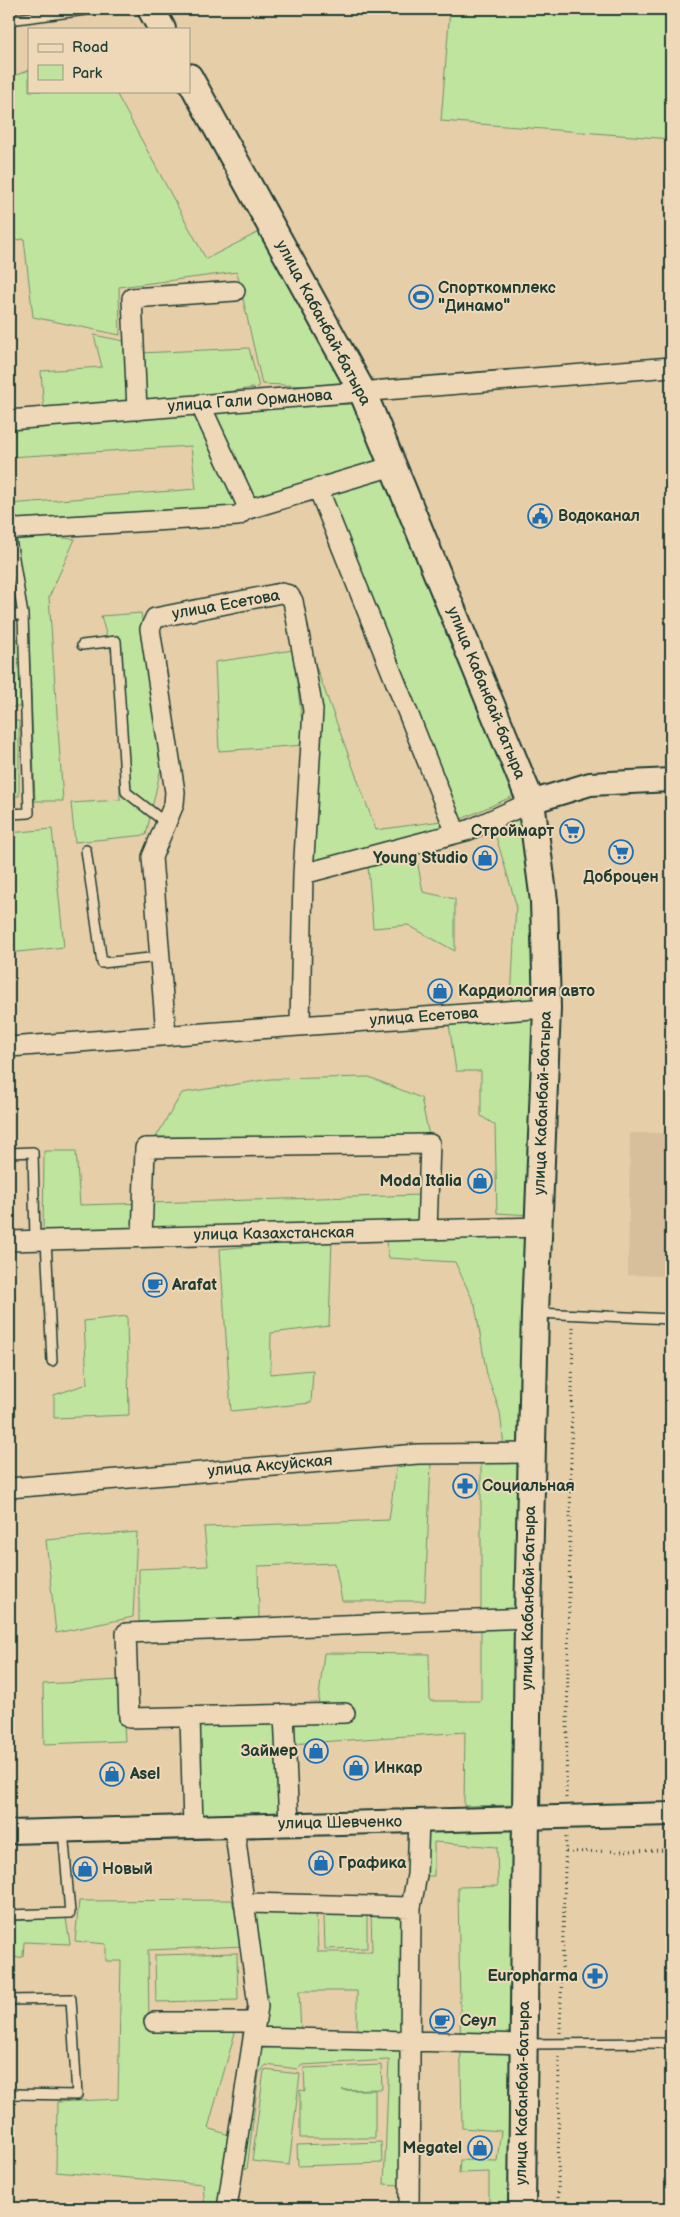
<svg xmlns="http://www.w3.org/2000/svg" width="680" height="2217" font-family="'Balsamiq Sans',sans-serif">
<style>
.built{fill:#d6bf9a}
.green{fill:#bfe49e;stroke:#6f9069}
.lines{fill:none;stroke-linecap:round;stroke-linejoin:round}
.service-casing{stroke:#1f3d34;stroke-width:12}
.minor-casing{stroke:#1f3d34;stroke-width:22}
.tertiary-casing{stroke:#1f3d34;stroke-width:26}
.secondary-casing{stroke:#1f3d34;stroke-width:30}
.path{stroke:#1f3d34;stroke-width:3;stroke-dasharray:1 4;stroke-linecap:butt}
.service{stroke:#eed8b7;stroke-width:9}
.minor{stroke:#eed8b7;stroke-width:19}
.tertiary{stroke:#eed8b7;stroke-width:22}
.secondary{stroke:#eed8b7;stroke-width:26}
.labels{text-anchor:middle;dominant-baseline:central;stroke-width:4;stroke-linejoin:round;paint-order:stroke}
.poi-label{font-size:16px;font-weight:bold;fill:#1f3d34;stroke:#eed8b7;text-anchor:start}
.street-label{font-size:16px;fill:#1f3d34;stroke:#eed8b7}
</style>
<rect width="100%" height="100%" fill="#e6cea9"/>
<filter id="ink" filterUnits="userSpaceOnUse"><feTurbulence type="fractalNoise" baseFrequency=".02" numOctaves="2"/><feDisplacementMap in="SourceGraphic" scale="10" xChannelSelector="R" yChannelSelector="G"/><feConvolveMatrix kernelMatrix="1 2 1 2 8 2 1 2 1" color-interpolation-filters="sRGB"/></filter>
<g filter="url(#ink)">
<path class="built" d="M630,1133H668V1146H671V1260H665L664,1276L628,1275Z"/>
<path class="green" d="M450,9H671V139L441,121Z
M29,70V91H115L206,259L259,232L352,388L262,384L237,272L119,287L120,335L33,317L24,239L9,241V78Z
M94,335L129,342L132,407L44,412L41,371L102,367Z
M249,348L259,387L141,405L140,353Z
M355,404L518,794L457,821L319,478L253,503L211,410Z
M193,409L237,506L15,519L9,504L196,489L191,446L9,457V427Z
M9,533L75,539L49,597L63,801H35L28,609L9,612Z
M141,613L162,763L146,835L75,842L71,803L120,800L119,680L101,616Z
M9,640H19L20,707H9Z
M308,645L376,830L441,821L445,832L308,868Z
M293,650L305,745L219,751L215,662Z
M9,721H19V796H9Z
M526,811L542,1003L511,1000L516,904L494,830Z
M52,829L64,947L9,953V833Z
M416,855L423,892L455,899V951L408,925L373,928L368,865Z
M539,1017L530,1215L497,1213L495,1125L481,1116V1071H456L449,1024Z
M369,1077L421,1098L429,1136L156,1137L182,1093L270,1079Z
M44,1151H76L80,1205L422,1195L417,1221L43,1231Z
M531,1233L521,1447H504L500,1412L487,1375L475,1305L455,1262L389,1258L385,1236Z
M332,1238L329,1326L271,1333L270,1374L313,1370L311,1403L231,1411L220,1249Z
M127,1316L129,1415L54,1418V1395L87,1384L84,1321Z
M530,1458L522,1805L464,1806L465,1732L290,1744V1721L353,1718L352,1706H318L324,1653L429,1654L430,1701H481V1460Z
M397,1461L431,1462L425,1601H342L335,1563L258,1566L259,1618L139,1622V1569L208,1566L204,1527L389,1520Z
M137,1532L133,1617L56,1633L46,1540Z
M121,1680L125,1741L44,1744L43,1684Z
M281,1720L284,1819L196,1823L193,1721Z
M522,1824L516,2208H489V2172L459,2173L460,2160L497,2161L501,2131L462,2128L458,1887L498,1886L497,1847L434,1842V1876H423L427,1825Z
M232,1900L244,1946L148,1950L149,2028L236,2029L208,2128L229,2135L222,2208H205L203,2184L56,2172L57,2102L118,2099L121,1961H106V1944L75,1941L79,1901Z
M251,1908L316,1909L318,1952H372L371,1911L406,1912V2035L357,2034V1991H299L301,2034L257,2033Z
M324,1915H367V1948L325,1949Z
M66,1918L70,1944L24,1942L23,1957L9,1958V1921Z
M237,1953L238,2000L156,2002L155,1955Z
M256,2042L407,2047L400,2185L384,2184L389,2060L302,2065L298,2069L266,2065L259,2073L247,2169L239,2166Z
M381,2065L382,2089L342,2090H375V2138H300V2090L305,2091L304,2068Z
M264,2070L300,2074L289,2165L252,2161Z
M381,2142L382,2163L298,2166L297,2145Z"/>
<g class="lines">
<g class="service-casing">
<path id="service" d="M9,20L94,9
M9,527L23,615
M9,615H23L29,813L9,814
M82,645L116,641L126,792L166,823
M86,850L102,963L159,957
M9,1153L33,1152L35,1240
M46,1240L52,1361
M537,1313L671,1319
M9,1915L70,1913L63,1830
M9,2000L71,1999L77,2095L9,2094
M527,2044L671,2043"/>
</g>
<g class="minor-casing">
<path id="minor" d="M137,410L132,298L235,291
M9,420L671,367
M318,488L456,833
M245,510L393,466
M9,527L17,529L238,516L245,510L246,503L200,404
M303,874L469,830L531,802
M166,1035L152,857L174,804L175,792L150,629L155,618L281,593L289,595L293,601L313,710L303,874L300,1025
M9,1047L547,1008
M142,1237L145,1148L430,1144L427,1230
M9,1241L539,1227
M9,1488L418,1454L532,1453
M345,1713L129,1718L126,1633L528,1618
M284,1714L289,1824
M190,1716L193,1827
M244,1903L411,1907L409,2208
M411,1907L417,1875L419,1821
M154,2022H255
M253,2037L524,2044
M227,2208L258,2006L234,1826"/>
</g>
<g class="tertiary-casing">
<path id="tertiary" d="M531,802L590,784L671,780
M9,1832L671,1814"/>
</g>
<g class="secondary-casing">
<path id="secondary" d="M151,9L162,29
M189,77L363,393L531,802L544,901L547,1008L535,1313L528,1618L522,2208"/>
</g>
<path class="path" d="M566,1798L573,1327
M566,1852L671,1850
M560,2033L566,1836
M558,2208L559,2056"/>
<use href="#service" class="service"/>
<use href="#minor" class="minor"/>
<use href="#tertiary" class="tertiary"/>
<use href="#secondary" class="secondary"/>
</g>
</g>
<defs>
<g id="stadium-ring" transform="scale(1.25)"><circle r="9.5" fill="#eed8b7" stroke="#1f6fb2" stroke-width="1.5"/><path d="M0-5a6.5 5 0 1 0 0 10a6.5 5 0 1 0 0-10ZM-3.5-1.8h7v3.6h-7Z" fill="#1f6fb2"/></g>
<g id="civic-ring" transform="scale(1.25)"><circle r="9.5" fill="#eed8b7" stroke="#1f6fb2" stroke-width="1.5"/><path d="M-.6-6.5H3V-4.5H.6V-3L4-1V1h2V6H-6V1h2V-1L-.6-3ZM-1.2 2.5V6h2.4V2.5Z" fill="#1f6fb2"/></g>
<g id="supermarket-ring" transform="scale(1.25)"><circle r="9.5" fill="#eed8b7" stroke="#1f6fb2" stroke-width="1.5"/><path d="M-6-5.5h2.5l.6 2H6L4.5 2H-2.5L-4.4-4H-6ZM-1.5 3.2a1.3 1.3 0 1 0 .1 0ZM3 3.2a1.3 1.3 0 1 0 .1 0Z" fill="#1f6fb2"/></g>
<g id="shop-ring" transform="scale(1.25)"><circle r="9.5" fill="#eed8b7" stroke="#1f6fb2" stroke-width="1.5"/><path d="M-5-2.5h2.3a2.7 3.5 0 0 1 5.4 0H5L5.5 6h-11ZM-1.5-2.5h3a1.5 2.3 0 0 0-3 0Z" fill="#1f6fb2"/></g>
<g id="cafe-ring" transform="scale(1.25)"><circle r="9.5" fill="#eed8b7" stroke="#1f6fb2" stroke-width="1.5"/><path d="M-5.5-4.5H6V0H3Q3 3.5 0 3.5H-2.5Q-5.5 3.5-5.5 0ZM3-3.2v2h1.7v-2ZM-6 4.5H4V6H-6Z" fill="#1f6fb2"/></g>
<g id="pharmacy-ring" transform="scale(1.25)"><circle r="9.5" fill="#eed8b7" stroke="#1f6fb2" stroke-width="1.5"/><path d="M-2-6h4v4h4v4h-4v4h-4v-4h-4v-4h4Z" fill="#1f6fb2"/></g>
</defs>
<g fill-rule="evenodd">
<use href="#stadium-ring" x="421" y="297"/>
<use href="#civic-ring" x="540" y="516"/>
<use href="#supermarket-ring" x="572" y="831"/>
<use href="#supermarket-ring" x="621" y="852"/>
<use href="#shop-ring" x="485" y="858"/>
<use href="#shop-ring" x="440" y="991"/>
<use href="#shop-ring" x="480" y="1181"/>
<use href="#cafe-ring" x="155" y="1285"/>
<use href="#pharmacy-ring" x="465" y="1486"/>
<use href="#shop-ring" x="316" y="1751"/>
<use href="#shop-ring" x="356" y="1768"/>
<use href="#shop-ring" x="112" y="1774"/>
<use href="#shop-ring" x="321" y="1863"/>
<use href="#shop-ring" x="85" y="1869"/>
<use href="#pharmacy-ring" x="595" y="1976"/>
<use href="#cafe-ring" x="442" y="2021"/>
<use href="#shop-ring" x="480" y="2148"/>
</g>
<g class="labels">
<g class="poi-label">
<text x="438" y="288">Спорткомплекс<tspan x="438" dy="18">"Динамо"</tspan></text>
<text x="558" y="516">Водоканал</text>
<text x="554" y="831" text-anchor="end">Строймарт</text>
<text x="468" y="858" text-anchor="end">Young Studio</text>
<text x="621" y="877" text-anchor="middle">Доброцен</text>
<text x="458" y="991">Кардиология авто</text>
<text x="462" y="1181" text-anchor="end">Moda Italia</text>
<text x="172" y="1285">Arafat</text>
<text x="482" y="1486">Социальная</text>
<text x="298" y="1751" text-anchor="end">Займер</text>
<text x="374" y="1768">Инкар</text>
<text x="130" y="1774">Asel</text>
<text x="338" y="1863">Графика</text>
<text x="102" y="1869">Новый</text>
<text x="578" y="1976" text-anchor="end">Europharma</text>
<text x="460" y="2021">Сеул</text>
<text x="462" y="2148" text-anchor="end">Megatel</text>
</g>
<g class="street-label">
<text transform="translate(323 323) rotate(62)">улица Кабанбай-батыра</text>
<text transform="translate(250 401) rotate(-4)">улица Гали Орманова</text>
<text transform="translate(226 605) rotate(-10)">улица Есетова</text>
<text transform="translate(486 693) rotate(68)">улица Кабанбай-батыра</text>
<text transform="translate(424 1017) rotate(-4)">улица Есетова</text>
<text transform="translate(543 1103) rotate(-88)">улица Кабанбай-батыра</text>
<text transform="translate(274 1234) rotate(-1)">улица Казахстанская</text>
<text transform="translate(270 1466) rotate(-5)">улица Аксуйская</text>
<text transform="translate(529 1598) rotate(-89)">улица Кабанбай-батыра</text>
<text transform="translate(340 1823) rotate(-1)">улица Шевченко</text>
<text transform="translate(523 2093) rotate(-89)">улица Кабанбай-батыра</text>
</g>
</g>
<rect width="680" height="2217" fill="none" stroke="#eed8b7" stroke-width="30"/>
<rect x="15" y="15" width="650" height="2187" fill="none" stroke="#1f3d34" stroke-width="2" filter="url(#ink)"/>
<rect x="28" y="28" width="162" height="65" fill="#eed8b7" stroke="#9b9a83"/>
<rect x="38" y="44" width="25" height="8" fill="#eed8b7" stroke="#9b9a83"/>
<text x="72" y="52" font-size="15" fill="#1f3d34">Road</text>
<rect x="38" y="65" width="25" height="15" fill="#bfe49e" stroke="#9b9a83"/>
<text x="72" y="78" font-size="15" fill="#1f3d34">Park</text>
</svg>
